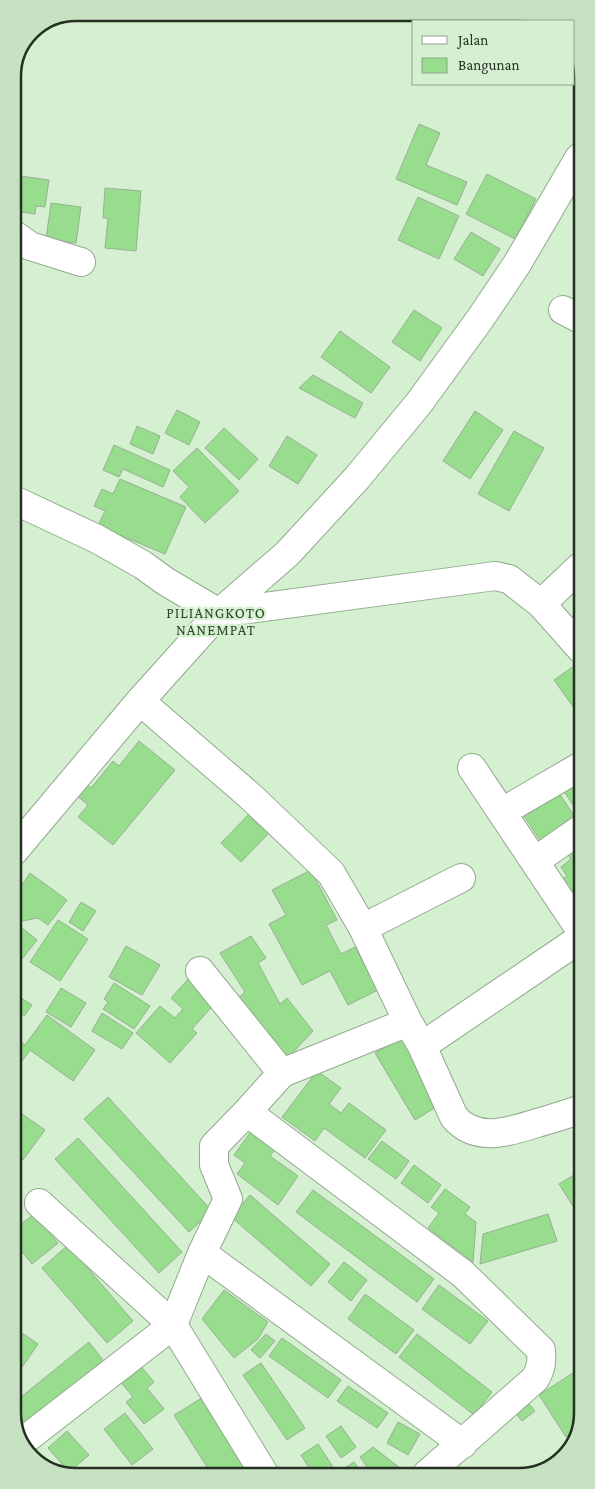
<svg xmlns="http://www.w3.org/2000/svg" width="595" height="1489" font-family="'Crimson Pro',serif">
<style>
.building{fill:#97dd8d;stroke:#97b093}
.lines{fill:none;stroke-linecap:round;stroke-linejoin:round}
.minor-casing{stroke:#91aa8d;stroke-width:30}
.minor{stroke:#fff;stroke-width:28}
.labels{text-anchor:middle;dominant-baseline:central;stroke-width:4.5;stroke-linejoin:round;paint-order:stroke}
.quarter-label{font-size:15px;letter-spacing:1px;fill:#2f442c;stroke:#d5f0d1}
.rim{fill:none;stroke:#252f23;stroke-width:2.5}
</style>
<rect width="100%" height="100%" fill="#d5f0d1"/>
<path class="building" d="M419,124L440,133L426,165L467,182L457,205L396,179Z
M487,174L536,199L515,239L466,214Z
M13,175L49,180L45,207L36,206L35,214L13,211Z
M105,188L141,191L136,251L105,248L108,218H103Z
M418,197L459,216L439,259L398,240Z
M51,203L81,207L76,243L46,239Z
M471,232L500,249L483,276L454,259Z
M414,310L442,328L420,361L392,342Z
M340,331L390,367L371,393L321,357Z
M313,375L363,403L355,418L299,388Z
M177,410L200,422L189,445L165,433Z
M475,411L503,430L470,479L443,461Z
M137,426L160,436L153,454L130,444Z
M224,428L258,459L239,480L205,448Z
M514,431L544,448L509,511L478,494Z
M287,436L317,455L298,484L269,466Z
M114,445L170,470L163,487L123,469L119,477L103,470Z
M197,448L239,491L205,523L180,497L189,487L173,471Z
M120,479L186,507L165,554L98,526L105,511L94,506L102,489L113,494Z
M581,661V718L554,680Z
M139,741L175,770L113,845L78,817L88,805L76,795L85,783L91,788L113,761L119,766Z
M581,774V817L561,787Z
M557,790L579,823L544,846L522,813Z
M251,812L271,831L241,862L221,843Z
M581,837V887L568,896L558,882L567,876L561,867L571,859L564,849Z
M311,870L337,920L326,925L341,954L355,947L378,990L348,1005L330,971L302,985L269,924L286,915L272,890Z
M30,873L67,900L48,925L38,918L22,921L15,916V895Z
M81,902L96,911L83,931L69,922Z
M58,920L88,939L60,981L30,962Z
M15,922L37,940L15,968Z
M251,936L266,958L258,963L280,1004L287,998L313,1031L285,1061L236,1000L245,992L220,953Z
M126,946L160,965L142,995L109,977Z
M190,977L217,1001L192,1029L197,1033L170,1063L136,1033L160,1006L175,1018L183,1009L171,998Z
M114,983L150,1006L134,1029L103,1009L108,1002L104,999Z
M61,988L86,1003L71,1027L46,1012Z
M15,994L32,1005L24,1016L15,1010Z
M102,1013L133,1033L122,1049L92,1031Z
M47,1015L95,1050L73,1081L30,1050L15,1071V1037L25,1045Z
M402,1037L441,1104L415,1120L375,1053Z
M317,1071L341,1088L329,1104L341,1113L349,1103L386,1130L365,1158L324,1128L315,1141L282,1117Z
M108,1097L212,1211L189,1232L84,1119Z
M15,1109L45,1130L23,1160L15,1155Z
M252,1130L276,1148L270,1156L298,1176L278,1205L237,1174L245,1163L234,1155Z
M78,1138L182,1252L159,1273L55,1159Z
M382,1141L409,1161L396,1179L368,1159Z
M414,1165L441,1185L428,1203L401,1183Z
M582,1170V1203L574,1208L559,1184Z
M445,1189L470,1207L465,1214L476,1222L473,1262L428,1228L439,1213L431,1207Z
M313,1190L434,1279L417,1302L296,1212Z
M250,1195L330,1264L311,1286L231,1217Z
M34,1214L58,1243L32,1264L15,1243V1229Z
M548,1214L557,1241L480,1264L483,1234Z
M68,1245L133,1321L107,1343L42,1268Z
M344,1262L367,1280L351,1301L328,1282Z
M439,1285L488,1321L470,1344L422,1309Z
M224,1290L268,1322L258,1339L234,1358L202,1319Z
M365,1294L414,1330L396,1354L348,1319Z
M16,1329L38,1344L16,1376Z
M266,1334L275,1341L260,1358L251,1350Z
M417,1334L492,1392L474,1415L399,1357Z
M282,1338L341,1380L328,1398L269,1356Z
M89,1342L109,1368L28,1433L16,1417V1401Z
M261,1363L305,1428L287,1440L243,1375Z
M139,1364L154,1382L147,1388L164,1409L144,1424L126,1402L133,1397L119,1380Z
M573,1373L582,1387V1413L577,1430L566,1437L539,1395Z
M348,1386L388,1413L377,1428L337,1401Z
M205,1396L251,1470L242,1475H212L174,1415Z
M526,1400L535,1411L522,1421L513,1410Z
M125,1413L153,1449L132,1465L104,1429Z
M398,1422L420,1434L408,1455L387,1443Z
M341,1426L356,1447L341,1458L326,1436Z
M67,1431L89,1455L69,1472L48,1448Z
M318,1444L333,1467L320,1475H313L301,1455Z
M373,1447L400,1468L392,1474H372L360,1457Z
M354,1462L362,1474L334,1475Z
M110,1468L117,1476H100Z"/>
<g class="lines">
<g class="minor-casing">
<path id="minor" d="M13,234L30,246L81,262
M563,310L580,319
M14,500L97,539L143,565L165,581L219,613L495,576L509,579L541,604L581,649
M541,604L580,567
M140,701L250,796L331,873L363,928L408,1022L422,1046L454,1117C476,1143 509,1132 537,1123C552,1119 567,1114 582,1109
M472,768L581,931
M502,812L581,766
M14,851L140,701L219,613L287,554L357,478L419,403L480,319L517,264L579,158
M535,861L581,829
M363,928L461,878
M200,971L282,1073
M422,1046L581,938
M247,1112L463,1274L541,1350C542,1362 541,1369 535,1379L427,1474
M39,1203L173,1325L265,1475
M202,1253L463,1444
M22,1442L173,1325L202,1253L228,1199L214,1165V1146L247,1112L282,1073L408,1022"/>
</g>
<use href="#minor" class="minor"/>
</g>
<g class="labels">
<g class="quarter-label">
<text x="216" y="613">PILIANGKOTO<tspan x="216" dy="17">NANEMPAT</tspan></text>
</g>
</g>
<path d="M0 0H595V1489H0ZM76 21H519A55 55 0 0 1 574 76V1413A55 55 0 0 1 519 1468H76A55 55 0 0 1 21 1413V76A55 55 0 0 1 76 21Z" fill="#c7e1c3" fill-rule="evenodd"/>
<path class="rim" d="M76 21H519A55 55 0 0 1 574 76V1413A55 55 0 0 1 519 1468H76A55 55 0 0 1 21 1413V76A55 55 0 0 1 76 21Z"/>
<rect x="412" y="20" width="162" height="65" fill="#d5f0d1" stroke="#8fa38b"/>
<rect x="422" y="36" width="25" height="8" fill="#ffffff" stroke="#8fa38b"/>
<text x="458" y="45" font-size="15" fill="#252f23">Jalan</text>
<rect x="422" y="58" width="25" height="15" fill="#97dd8d" stroke="#8fa38b"/>
<text x="458" y="70" font-size="15" fill="#252f23">Bangunan</text>
</svg>
